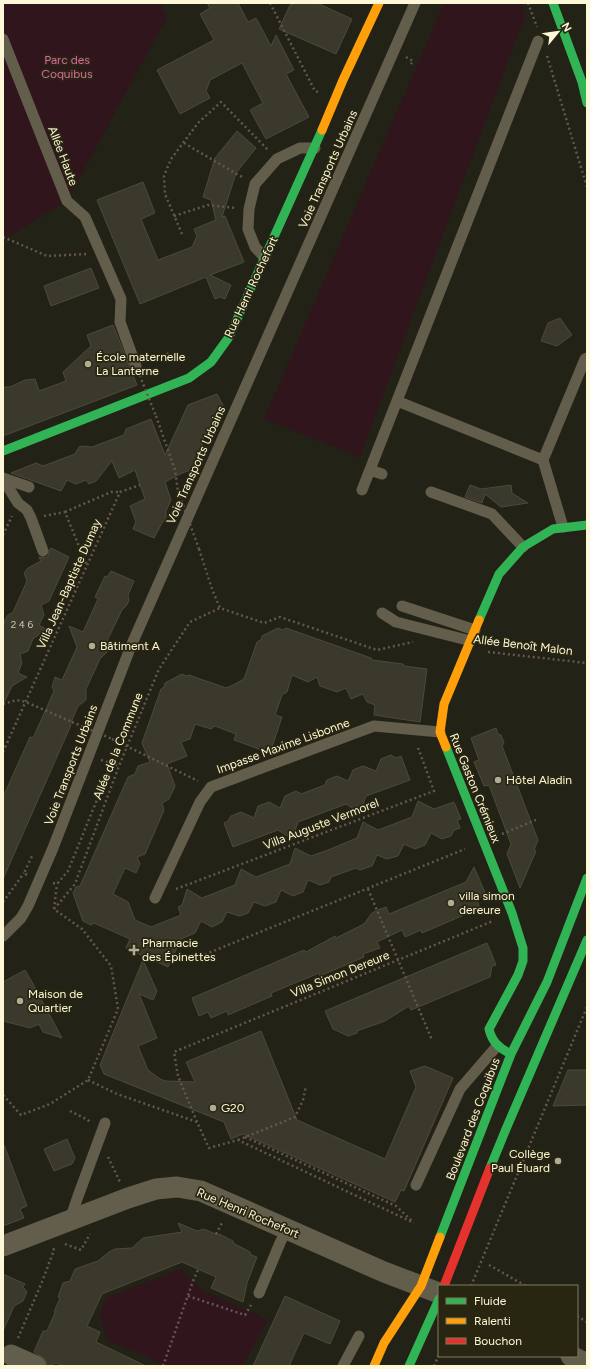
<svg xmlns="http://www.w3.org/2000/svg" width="590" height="1369" font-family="Figtree,sans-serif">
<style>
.green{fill:#30161c}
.building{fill:#3a392b;stroke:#4c4b38}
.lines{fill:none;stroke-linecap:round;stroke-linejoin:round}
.path{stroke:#65564e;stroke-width:2.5;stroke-dasharray:2 3;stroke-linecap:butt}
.lane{stroke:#635e4b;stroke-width:11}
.street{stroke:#635e4b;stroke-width:21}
.fast{stroke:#30b455;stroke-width:9}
.slow{stroke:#ff9f0a;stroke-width:9}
.jam{stroke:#e5322d;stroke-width:9}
.path-bridge{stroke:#65564e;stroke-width:2.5;stroke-dasharray:2 3;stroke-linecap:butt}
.poi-dot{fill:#b1ad94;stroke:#282611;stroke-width:1.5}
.labels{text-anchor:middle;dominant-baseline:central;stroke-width:3.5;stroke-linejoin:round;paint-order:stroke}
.number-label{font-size:10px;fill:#cdc8ad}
.park-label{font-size:12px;fill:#dd65a2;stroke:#282611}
.street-label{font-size:12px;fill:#fef8d8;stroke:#282611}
.poi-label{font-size:12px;fill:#fef8d8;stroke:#282611;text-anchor:start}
</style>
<rect width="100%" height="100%" fill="#232216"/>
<path class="green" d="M3,3H160L167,17L67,201L3,240Z
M444,3H522L526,17L520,29L360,457L264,419Z
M181,1269L200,1289L268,1320L242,1366H167L107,1340L99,1314L108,1297Z"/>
<path class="building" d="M207,3H238L248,22L256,18L271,46L276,35L294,70L286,74L309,117L266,139L250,110L263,103L242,63L210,80L206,91L210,98L180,114L157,70L214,40L200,14L210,8Z
M296,3H317L352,19L336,54L279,29L290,5Z
M237,131L256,148L236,173L222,217L225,216L244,262L210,275L231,285L225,299L220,297L215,299L206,277L140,304L97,200L143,182L155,213L141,219L158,260L192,247L197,236L194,229L216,220L211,200L203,197L215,158Z
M91,268L99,288L51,306L44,286Z
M560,318L572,335L557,346L541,341L548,323Z
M113,325L137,385L3,436V387H10L25,380L35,379L39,391L66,381L63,372L91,346L87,335Z
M217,394L223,405L215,421L208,428L202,442L201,454L194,469L182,473L165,482L171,500L166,511V518L162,523L154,538L133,529L136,522L130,506L145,499L135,470L119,478L112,461L96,481L89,484L86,480L76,484L67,480L61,491L11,473L36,463L43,466L75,454L79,447L82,446L92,447L124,435L126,429L151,419L165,455L188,405Z
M470,485L481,489L511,485L512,493L528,503L501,507L485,494L482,503L465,497Z
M51,548L69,557L49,601L41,605L44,615L39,625L46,629L33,639L28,651L20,654L22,663L18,673L27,677L12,686L3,705V626L5,620L8,615L13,612L27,581L24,573L28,568L41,561L39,557L45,558L48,556L50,549Z
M111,571L134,581L128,595L129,601L126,606L122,610L107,641V652L100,659L86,689V700L78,706L70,725H71L3,879V797L30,737L33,738L47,707L54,691L52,687L55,677L62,680L77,647L69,626L83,632L98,599L95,597L105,576L107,577Z
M278,628L283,630L286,628L371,658L372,660L403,664L404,666L427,669L420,722L374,715L375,705L367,702L363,694L351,699L346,688L337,692L320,686L317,677L308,682L292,675L287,692L282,695L275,715L282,717L270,753L234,740L236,734L215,726L211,729L195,724L190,739L181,742L187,756L167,764L175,786L169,799L162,803L164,810L145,854L137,857L140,864L136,873L125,868L113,894L128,902L135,920L151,927L181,915L178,907L182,905L187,889L202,898L235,885L241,869L256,877L290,864L295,848L311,856L328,850L357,838L363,822L378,830L412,817L418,801L434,809L454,802L461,819L457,820L460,828L454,830L451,836L442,839L431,833L425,845L415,849L404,844L398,856L387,859L377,855L372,866L360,870L356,868L331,877L329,882L320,885L308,880L303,892L293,896L281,890L276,902L265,906L254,902L248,913L243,915L239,916L227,912L222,922L212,927L201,921L195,933L181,939L168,967L126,948L130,939L94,923L91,925L83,921L73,893L76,887L80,886L128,777L135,774L138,766L150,762L142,743L161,689L164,687L165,683L182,674L186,676L189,675L226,688L233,685L244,679L257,642L261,640L262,636Z
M496,728L498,734L501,735L504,743L502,746L504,751L538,840L534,850L536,851L520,888L507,854L511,844L489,785L484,786L474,762L479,760L471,738Z
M391,755L396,758L401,756L410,780L366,796L360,813L346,804L298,822L292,839L278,830L233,847L224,823L228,821L231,816L241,812L254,818L258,806L269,802L280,808L285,796L296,791L301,794L325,785L327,780L337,776L348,781L353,770L363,766L376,771L381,759Z
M474,867L486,895L477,899L479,906L463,913L464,915L422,933L421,930L405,937L402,930L377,942L380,948L363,954L364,957L320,976L319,973L271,993L272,996L228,1015L227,1011L211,1018L208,1012L199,1016L192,998L304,950L306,952L335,936L336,938L364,924L372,913L378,910L386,907L389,914L466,882Z
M487,943L496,965L492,966L490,977L411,1010L409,1006L385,1021L357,1031V1033L348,1036L333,1029L325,1011Z
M143,960L157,991L153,1000L139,994L157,1038L138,1046L148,1070L160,1079L165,1081L195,1082L186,1062L261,1031L297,1120L385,1159L416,1087L410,1071L425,1066L453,1078L404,1191L401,1190L395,1202L243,1134L231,1139L224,1122L104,1074L100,1065Z
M25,970L32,982L62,1038L43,1032L39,1024L30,1028L3,1021V982Z
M568,1070H587V1105L553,1106Z
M67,1139L75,1158L72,1164L54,1171L44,1149Z
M3,1145H4L27,1206L20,1209L24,1218L3,1226Z
M178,1223L197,1231L204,1229L218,1235L219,1234L233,1241V1243L250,1252L251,1255L257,1257L247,1283L243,1302L211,1288L216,1277L182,1262L102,1294L87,1326L100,1332L96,1342L146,1366H64L56,1363L48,1366L45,1359L34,1352L43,1331H47L55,1313L54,1312L60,1298L58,1297L63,1283L70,1281L75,1269L98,1261L109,1252L115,1249L132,1248L143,1238L182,1232Z
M3,1274L25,1284L23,1287L27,1292L23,1301L14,1306L3,1331Z
M285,1296L340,1321L330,1344L304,1333L289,1366H253Z"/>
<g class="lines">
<path class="path" d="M270,3L315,91L318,92
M528,3L537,27
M547,56L587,187
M406,57L413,61L411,64
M184,143L242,177
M174,216L208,205L236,208
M182,234L165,194L164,176L171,159L198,123L221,102L268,150
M3,237L47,256L87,254
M148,361L170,353
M156,416L175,470L178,491
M65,512L111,492H120
M44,516L65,512L87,566
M3,535L12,516
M199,549L212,589L220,608L264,623L280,617L377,650L413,642
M488,652L587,663
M3,704L17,700L26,702L72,722
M112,739L198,781
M3,752L120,492L140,485
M101,760L119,766
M502,834L536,820
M27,875L24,873L33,854
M53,883L57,884L68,871L112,763
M176,889L434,791L417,745
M368,889L432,1040
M3,902L24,873
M54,909L75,884L119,766L159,669L190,622L220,608
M54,909L57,884
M191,960L465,849
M88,1080L117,1094L197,1122L209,1148L238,1140L414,1223
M3,1095L21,1115L50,1104L88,1080L118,1009L111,966L82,929L54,909
M70,1111L88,1120L90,1123
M197,1122L178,1076L174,1052L493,921
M245,1137L396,1206L412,1221
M238,1140L295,1117L303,1100L306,1086
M108,1157L120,1182
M216,1234L223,1221
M65,1244L81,1250L90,1234
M489,1265L526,1286
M471,1286L587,1007
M188,1296L245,1315L251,1305
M577,1316L587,1322
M18,1338L42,1282L54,1250L52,1246
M163,1366L193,1281L198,1270
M434,1366L439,1355"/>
<path class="lane" d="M3,39L67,201L85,217L121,299L120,322L136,366
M265,258L255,247L248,229L249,209L255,184L277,159L300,148H315
M397,401L543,460
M370,470L382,474
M3,478L29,487
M3,479L18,503L27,510L31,518L43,551
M362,490L538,41
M431,492L492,514L523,547
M563,527L543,460L585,359L587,358
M402,606L475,630
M382,613L396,622L471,641
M155,898L200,802L211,787L374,726L440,732
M3,936L21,918L28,906L53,848L131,646L415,3
M416,1185L460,1089L497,1046
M70,1220L77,1199L105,1123
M259,1293L280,1243L287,1228
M343,1366L359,1336"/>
<path class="street" d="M3,1246L128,1198L156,1189L177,1187L201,1191L384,1272L439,1293
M11,1355L36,1366
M571,1356L587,1364"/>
<path class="fast" d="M553,3L582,82L587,103
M3,451L189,378L211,362L229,337L322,130
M479,620L499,574L523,547L553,529L587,525
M446,747L512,913L523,948V961L518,975L489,1029C492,1042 499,1048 511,1054
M490,1168L506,1129L587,940
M440,1237L511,1054L547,982L587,878
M409,1366L439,1299"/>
<path class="slow" d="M322,130L343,80L379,3
M446,747L440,732L444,704L479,620
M374,1366L384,1343L421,1286L440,1237"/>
<path class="jam" d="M444,1286L490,1168"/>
<path class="path-bridge" d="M136,366L156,416
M178,491L199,549
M72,722L112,739"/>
</g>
<g class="poi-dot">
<circle cx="88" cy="364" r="4"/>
<circle cx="92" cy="646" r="4"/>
<circle cx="498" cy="780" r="4"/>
<circle cx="451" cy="903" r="4"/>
<path d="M132 944h4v4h4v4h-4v4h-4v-4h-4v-4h4z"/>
<circle cx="20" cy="1001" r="4"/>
<circle cx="213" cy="1108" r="4"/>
<circle cx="558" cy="1161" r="4"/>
</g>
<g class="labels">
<g class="number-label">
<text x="22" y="624">2 4 6</text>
</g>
<g class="park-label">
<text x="67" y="60">Parc des<tspan x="67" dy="14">Coquibus</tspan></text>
</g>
<g class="street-label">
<text transform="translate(63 156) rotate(69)">Allée Haute</text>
<text transform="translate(328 169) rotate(-66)">Voie Transports Urbains</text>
<text transform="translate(251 287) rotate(-65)">Rue Henri Rochefort</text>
<text transform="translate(196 465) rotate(-66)">Voie Transports Urbains</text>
<text transform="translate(69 584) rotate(-66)">Villa Jean-Baptiste Dumay</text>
<text transform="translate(523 645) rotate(7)">Allée Benoît Malon</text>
<text transform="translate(118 746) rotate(-68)">Allée de la Commune</text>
<text transform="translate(283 746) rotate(-20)">Impasse Maxime Lisbonne</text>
<text transform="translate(71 765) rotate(-69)">Voie Transports Urbains</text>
<text transform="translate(475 788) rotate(68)">Rue Gaston Crémieux</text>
<text transform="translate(321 824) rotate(-21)">Villa Auguste Vermorel</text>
<text transform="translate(340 974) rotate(-22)">Villa Simon Dereure</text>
<text transform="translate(473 1119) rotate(-69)">Boulevard des Coquibus</text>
<text transform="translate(248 1213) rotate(23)">Rue Henri Rochefort</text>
</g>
<g class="poi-label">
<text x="96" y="357">École maternelle<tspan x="96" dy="14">La Lanterne</tspan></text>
<text x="100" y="646">Bâtiment A</text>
<text x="506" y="780">Hôtel Aladin</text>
<text x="459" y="896">villa simon<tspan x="459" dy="14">dereure</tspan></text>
<text x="142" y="943">Pharmacie<tspan x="142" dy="14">des Épinettes</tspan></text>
<text x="28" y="994">Maison de<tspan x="28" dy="14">Quartier</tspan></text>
<text x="221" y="1108">G20</text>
<text x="550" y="1154" text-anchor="end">Collège<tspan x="550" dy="14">Paul Éluard</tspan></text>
</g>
</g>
<rect width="590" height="1369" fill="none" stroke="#fef8d8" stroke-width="8"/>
<rect x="438" y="1285" width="140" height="72" fill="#282611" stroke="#7e7a61"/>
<rect x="446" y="1298" width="20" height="6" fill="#30b455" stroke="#7e7a61"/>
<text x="474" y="1305" font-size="12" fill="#fef8d8">Fluide</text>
<rect x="446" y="1318" width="20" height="6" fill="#ff9f0a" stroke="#7e7a61"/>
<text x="474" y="1325" font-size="12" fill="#fef8d8">Ralenti</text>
<rect x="446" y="1338" width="20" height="6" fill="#e5322d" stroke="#7e7a61"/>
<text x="474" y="1345" font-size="12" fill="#fef8d8">Bouchon</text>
<g transform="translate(558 32) rotate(61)" stroke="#282611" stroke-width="3" paint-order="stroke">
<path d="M0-3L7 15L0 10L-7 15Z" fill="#fef8d8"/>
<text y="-6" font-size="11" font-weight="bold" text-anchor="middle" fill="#fef8d8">N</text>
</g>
</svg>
